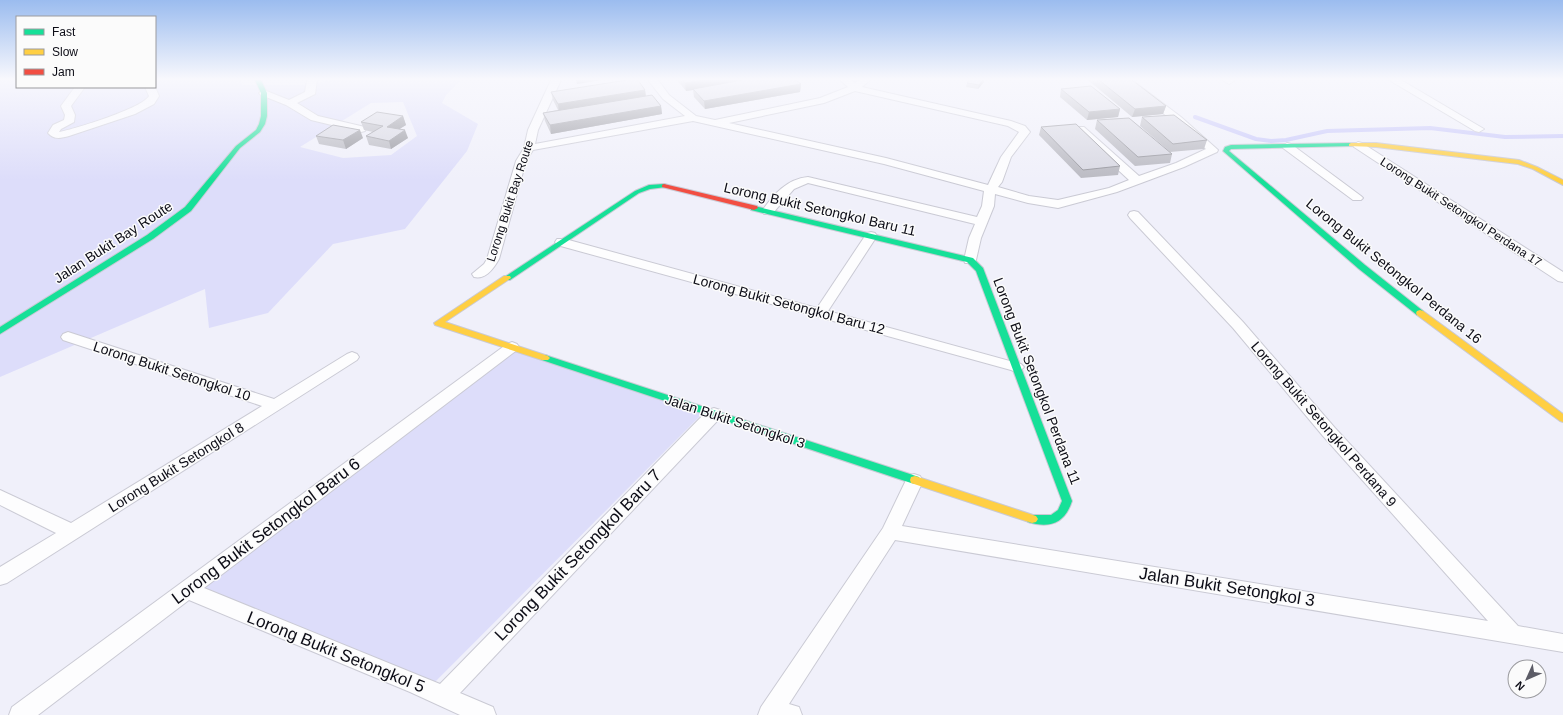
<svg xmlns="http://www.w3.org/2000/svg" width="1563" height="715" font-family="Helvetica,sans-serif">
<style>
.green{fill:#ddddfa;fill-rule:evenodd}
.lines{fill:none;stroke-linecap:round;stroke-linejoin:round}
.stream{stroke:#c8c7fa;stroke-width:4}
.street-casing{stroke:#cacad4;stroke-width:2}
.fast-casing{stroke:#cacad4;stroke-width:2}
.slow-casing{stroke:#cacad4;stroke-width:2}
.jam-casing{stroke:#cacad4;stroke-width:2}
.street{fill:#fdfdfe;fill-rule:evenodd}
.fast{fill:#16e098;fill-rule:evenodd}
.slow{fill:#ffcf43;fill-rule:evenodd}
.jam{fill:#f24e42;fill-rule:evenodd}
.wall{fill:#babac2}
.shaded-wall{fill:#97979e}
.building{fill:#d8d8e2;stroke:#97979e}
.labels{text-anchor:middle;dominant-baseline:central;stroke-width:3;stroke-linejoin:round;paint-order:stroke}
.far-street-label{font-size:12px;fill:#0c0c16;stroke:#fbfbfb}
.street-label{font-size:14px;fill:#0c0c16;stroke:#fbfbfb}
.near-street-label{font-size:17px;fill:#0c0c16;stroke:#fbfbfb}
</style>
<rect width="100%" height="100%" fill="#f0f0fa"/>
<path class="green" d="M0,80H17V87H155V80H240L243,85H301L334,80H461L446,95L442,103L478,124L467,151L405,229L333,244L268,313L209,328L205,289L0,377ZM403,102L417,136L391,155L343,158L300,147L371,103Z
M508,343L708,408L428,689L185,582Z"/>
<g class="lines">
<path class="stream" d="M1195,117L1256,139L1271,141L1286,140L1327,131L1430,128L1505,137L1563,136"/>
<g class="street-casing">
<path id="street" d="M307,80H317L315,94L297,103L318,116L365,127L366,129L365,131L361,132L311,120L286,105L261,95L259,93L264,90L289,100L305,92Z
M551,80H561L538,130L535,144L685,116L663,99L648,80H658L669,95L696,116L715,120L820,98L848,87L840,80H851L855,83L859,80H870L862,87L1011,121L1025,126L1030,132L1011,157L1002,182L998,187L1029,196L1058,200L1109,188L1129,180L1076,131L1075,129L1076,127H1084L1139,176L1176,163L1206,149L1173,121L1121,80H1132L1181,117L1218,150L1217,152L1184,167L1117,192L1058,208L1028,203L995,194L994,206L981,238L976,260L975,263H965L964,260L969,238L975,224L808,183L794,189L772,214H764L762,211C774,194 787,179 808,177L977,217L982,206L984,191L884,164L693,121L533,150L526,161L499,259C494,268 486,280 474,277L472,274L484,264L487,259L516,161L524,148L528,130ZM855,91L1008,126L1019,132L1001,157L988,185L886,158L729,123L824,103Z
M1222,80H1233L1234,81L1229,84Z
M1389,80H1401L1484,129L1479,132L1475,131Z
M75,87H85L71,106L75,115L74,122L61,129L59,132C75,129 143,108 149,96L145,87H155L159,96L154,104L135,114L69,136C61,138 54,140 48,133L53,125L64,120L65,115L61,106Z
M1358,142L1362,143L1563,272V282L1558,281L1354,147L1353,145Z
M1287,143L1291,144L1361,196L1363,198L1361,200H1353L1283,148L1282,146Z
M1134,211L1138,212L1243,322L1335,428L1518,626L1563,634V652L895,540L789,704L799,707L802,715H758L761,707L883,528L908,476L914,474L920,476L923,481L902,526L1488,621L1323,436L1233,328L1130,218L1128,215L1130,212Z
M871,232L875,233L877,236L828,311L1021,364L1024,367L1021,370L1016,372L1011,370L557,245L555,242L557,239H565L817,308L867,233Z
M68,332L274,399L347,354L352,352L357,354L359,357L357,360L7,583L0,585V567L56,533L0,505V490L71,523L262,406L63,340L61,337L63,334Z
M512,342L517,344L519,347L517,350L204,588L440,684L708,410L714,408L720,410L722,414L720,418L460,693L493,707L496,715H460L410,692L189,600L38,715H9L12,707L507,344Z"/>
</g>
<g class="fast-casing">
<path id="fast" d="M255,80H261L267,93V116L265,124L260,132L240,148L191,211L153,239L0,334V327L147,235L185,207L236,146L256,130L259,124L261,116V93Z
M1351,143L1353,144V146L1231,149L1229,151L1365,265L1423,311L1424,313L1423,315H1417L1359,269L1223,151L1225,147L1231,145Z
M664,184L666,185V187L650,189L639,193L510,280H504L503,278L635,191L649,185Z
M751,206H754L973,258L983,268L1072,501C1065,523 1050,529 1028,522L1026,519L1028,516L1032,515H1051L1058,510L1062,501L976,271L967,262L751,210Z
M545,355L919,477L920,480L919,483L915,484L911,483L542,360L540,358L542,356Z"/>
</g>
<g class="slow-casing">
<path id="slow" d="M1351,143H1376L1519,160L1537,167L1563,180V185L1533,169L1518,164L1376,147L1349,146V144Z
M504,276H510L511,278L445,322L548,356L550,358L548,360H542L435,325L434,323Z
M1420,310L1423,311L1563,414V422L1560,421L1417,315L1416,313L1417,311Z
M915,476L1036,516L1038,519L1036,522L1032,523L911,483L910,480L911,477Z"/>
</g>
<g class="jam-casing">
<path id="jam" d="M664,184L757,206L758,208L754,210L662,187V185Z"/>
</g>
<use href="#street" class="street"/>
<use href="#fast" class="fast"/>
<use href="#slow" class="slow"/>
<use href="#jam" class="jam"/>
</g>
<path class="wall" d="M677,80H796L801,84L800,92L705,109L694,97L693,90L686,91Z
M1088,80H1132L1166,106L1163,114L1132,117Z
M984,82L978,89L966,87L967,83Z
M1061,89L1120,109L1118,117L1087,120L1060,97Z
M645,90L646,96L661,106L662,114L551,134L545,121L543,113L558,110L553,100L551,92Z
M403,116L406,125L399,129L408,138L391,149L369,145L366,136L373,132L364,130L361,122Z
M1142,117L1207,140L1204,149L1170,152L1140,126Z
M1097,120L1172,154L1170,163L1135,166L1095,129Z
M1041,127L1120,166L1118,175L1081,178L1039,135Z
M316,136L363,138L346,149L319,144Z"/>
<path class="shaded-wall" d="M576,80H602L577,84Z
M704,80H750L693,89V90L686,91L685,83Z
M983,80H984V82L978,89L979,85Z
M801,84L800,92L705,109L704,101Z
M645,90L646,98L559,112L558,104Z
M661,106L662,114L551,134L550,125Z
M1166,106L1163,114L1132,117L1135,109Z
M1120,109L1118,117L1087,120L1089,112Z
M403,116L406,125L390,135L387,127Z
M360,130L363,138L346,149L343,140Z
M405,130L408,138L391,149L389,141Z"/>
<path class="building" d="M627,80H638L645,90L558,104L551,92Z
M683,80H704L685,83Z
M742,80H796L801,84L704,101L693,89Z
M969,80H983L979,85L967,83Z
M1099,80H1132L1166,106L1135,109Z
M1091,86L1120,109L1089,112L1061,89Z
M652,95L661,106L550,125L543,113Z
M377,112L403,116L387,127L405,130L389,141L366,136L383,126L361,122Z
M1174,115L1207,140L1173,144L1142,117Z
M1129,118L1172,154L1138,157L1097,120Z
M1076,124L1120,166L1083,170L1041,127Z
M333,125L360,130L343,140L316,136Z"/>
<linearGradient id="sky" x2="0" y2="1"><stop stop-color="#9bbcef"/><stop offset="0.44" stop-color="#f8f8fd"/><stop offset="1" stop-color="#f8f8fd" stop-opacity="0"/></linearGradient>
<rect width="1563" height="180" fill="url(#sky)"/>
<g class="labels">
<g class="far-street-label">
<text transform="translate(510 201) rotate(-72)">Lorong Bukit Bay Route</text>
<text transform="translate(1461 212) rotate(33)">Lorong Bukit Setongkol Perdana 17</text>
</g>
<g class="street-label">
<text transform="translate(820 209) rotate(13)">Lorong Bukit Setongkol Baru 11</text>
<text transform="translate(113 242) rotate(-33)">Jalan Bukit Bay Route</text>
<text transform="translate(1394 271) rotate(39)">Lorong Bukit Setongkol Perdana 16</text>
<text transform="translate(789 304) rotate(15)">Lorong Bukit Setongkol Baru 12</text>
<text transform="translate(172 371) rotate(18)">Lorong Bukit Setongkol 10</text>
<text transform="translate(1037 381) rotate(69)">Lorong Bukit Setongkol Perdana 11</text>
<text transform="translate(735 421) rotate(18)">Jalan Bukit Setongkol 3</text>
<text transform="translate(1324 424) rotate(49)">Lorong Bukit Setongkol Perdana 9</text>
<text transform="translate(176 467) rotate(-32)">Lorong Bukit Setongkol 8</text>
</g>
<g class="near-street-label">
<text transform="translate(266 531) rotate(-37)">Lorong Bukit Setongkol Baru 6</text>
<text transform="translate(578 555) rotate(-46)">Lorong Bukit Setongkol Baru 7</text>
<text transform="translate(1227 587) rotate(9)">Jalan Bukit Setongkol 3</text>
<text transform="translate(336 652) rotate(22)">Lorong Bukit Setongkol 5</text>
</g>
</g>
<rect x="16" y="16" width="140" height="72" fill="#fbfbfb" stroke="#9b9b9f"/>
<rect x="24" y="29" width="20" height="6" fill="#16e098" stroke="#9b9b9f"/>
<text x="52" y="36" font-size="12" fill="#0c0c16">Fast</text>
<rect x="24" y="49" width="20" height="6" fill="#ffcf43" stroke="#9b9b9f"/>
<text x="52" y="56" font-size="12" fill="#0c0c16">Slow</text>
<rect x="24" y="69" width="20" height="6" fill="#f24e42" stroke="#9b9b9f"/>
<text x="52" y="76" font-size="12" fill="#0c0c16">Jam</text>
<g transform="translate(1527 679) rotate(225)"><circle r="19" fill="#fbfbfb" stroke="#9b9b9f"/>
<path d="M0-3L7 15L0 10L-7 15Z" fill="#5c5c66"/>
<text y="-6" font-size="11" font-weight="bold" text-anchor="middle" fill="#0c0c16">N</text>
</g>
</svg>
